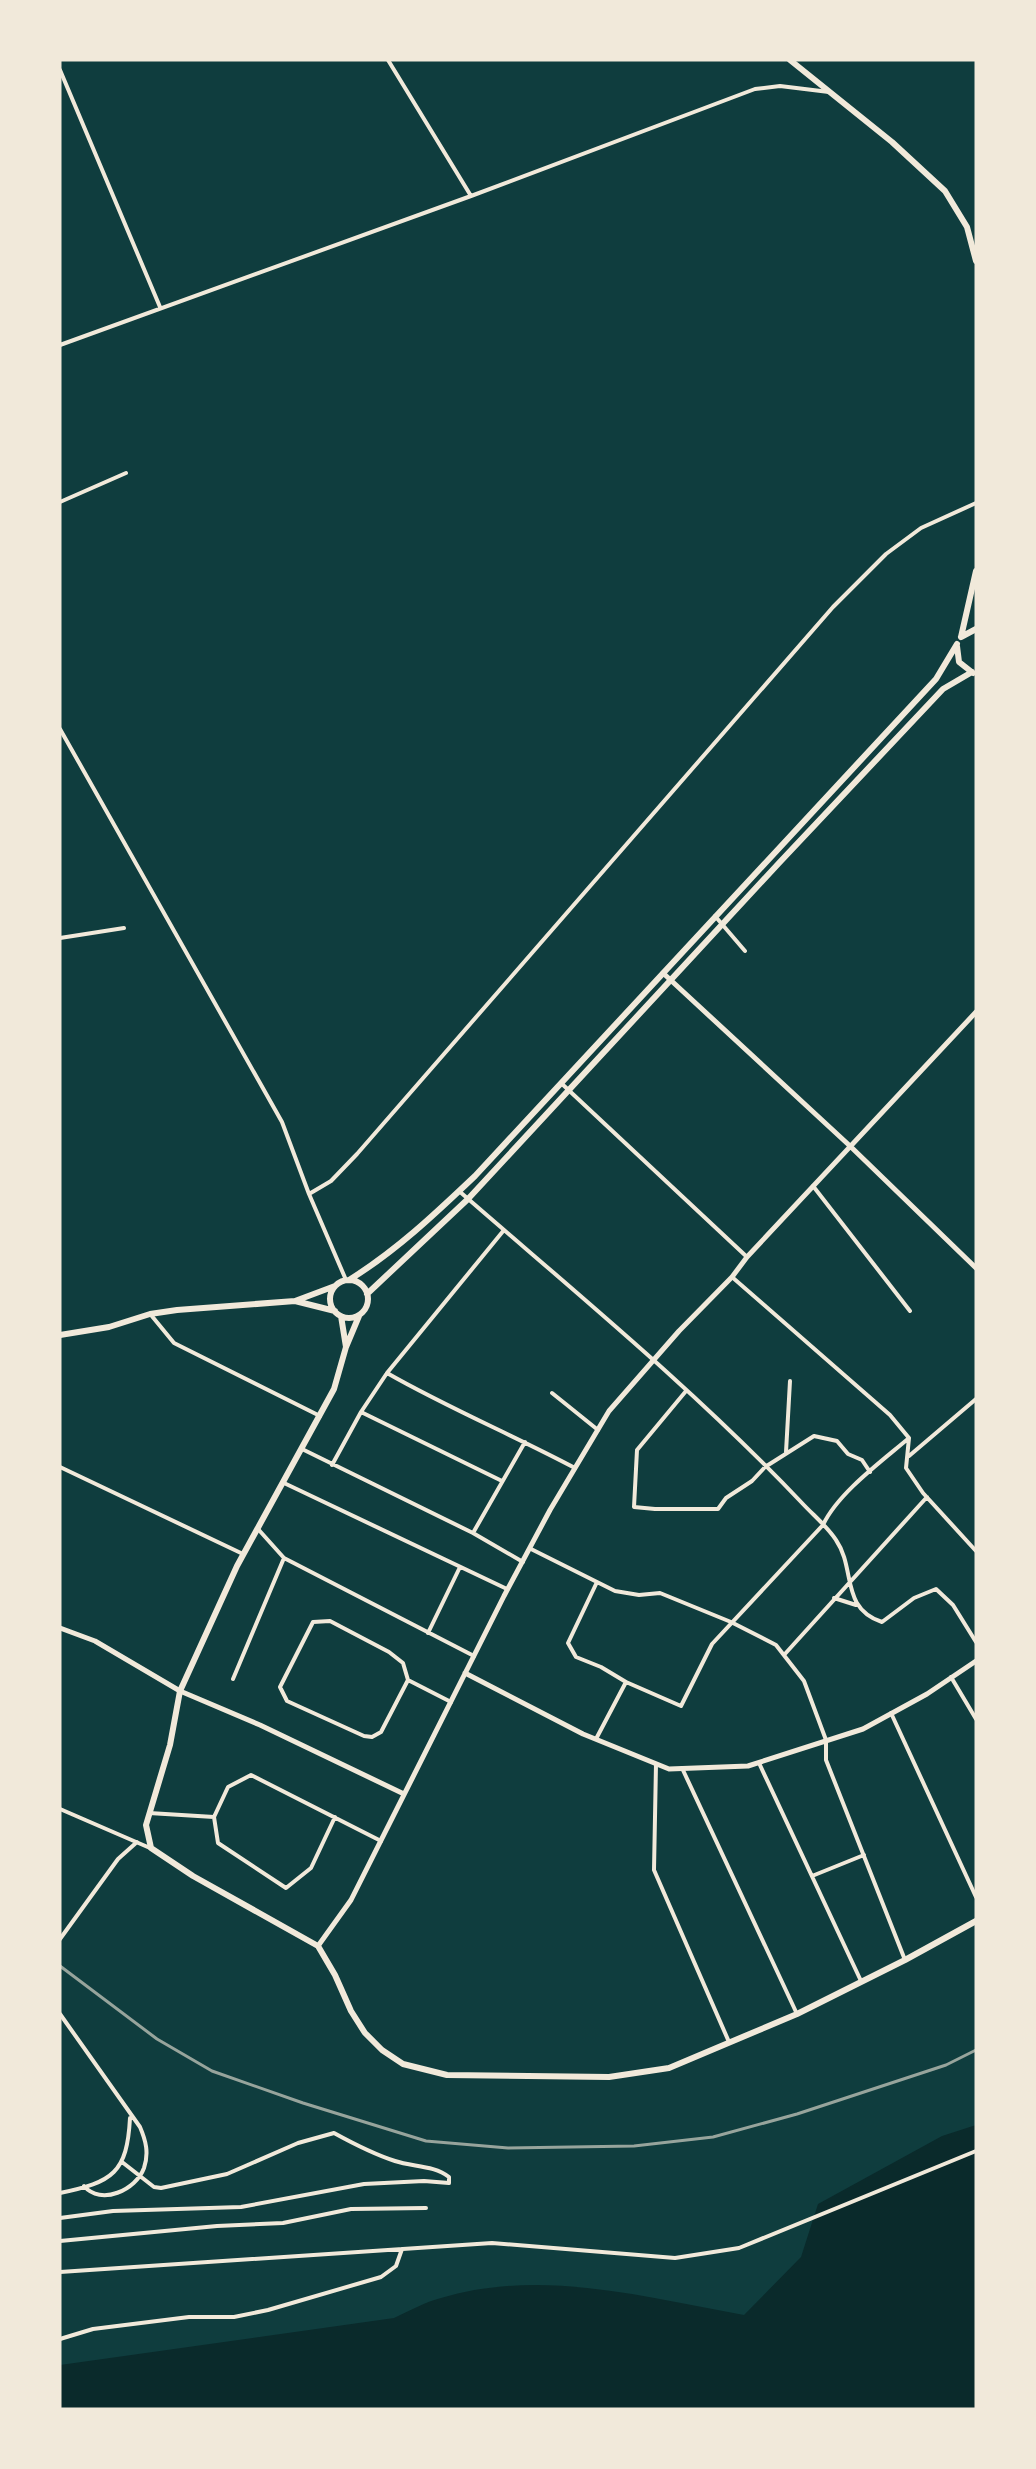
<svg xmlns="http://www.w3.org/2000/svg" width="1036" height="2469" font-family="Jost,sans-serif">
<style>
.water{fill:#0a2a2b}
.lines{fill:none;stroke-linecap:round;stroke-linejoin:round}
.minor{stroke:#f1e9da;stroke-width:4}
.tertiary{stroke:#f1e9da;stroke-width:5}
.secondary{stroke:#f1e9da;stroke-width:6}
.rail{stroke:#97a49c;stroke-width:3}
</style>
<rect width="100%" height="100%" fill="#0f3d3e"/>
<path class="water" d="M976,2125V2409H60V2365L394,2318C409,2311 425,2302 441,2298C541,2268 644,2297 744,2315L801,2257L818,2204L942,2136Z"/>
<g class="lines">
<path class="minor" d="M388,60L471,196
M60,70L160,307
M60,345L471,196L755,89L780,86L829,92
M60,502L126,473
M60,729L282,1122L309,1194L346,1280
M715,916L745,951
M60,938L124,928
M561,1083L747,1257
M813,1186L910,1311
M459,1191C575,1292 696,1391 802,1503C813,1515 827,1526 836,1540C856,1569 840,1608 882,1622L914,1598L936,1589L953,1605L976,1642
M309,1194L331,1181L357,1154L833,607L886,554L921,528L976,503
M732,1277L890,1415L909,1438L906,1468L923,1493L976,1551
M151,1315L174,1343L320,1416
M387,1373C448,1408 513,1435 575,1468
M686,1391L637,1450L634,1507L655,1509H718L726,1498L752,1481L765,1467L814,1436L837,1441L848,1454L862,1460L870,1472
M552,1393L598,1430
M361,1412L502,1481
M302,1449L473,1533L523,1562
M786,1452L790,1381
M909,1456L976,1399
M332,1465L361,1412L387,1373L504,1230
M60,1467L243,1554
M284,1483L507,1589
M258,1529L284,1558L474,1656
M473,1533L525,1442
M531,1549L615,1591L639,1595L660,1593L731,1622L776,1645L804,1681L826,1740V1760L905,1960
M597,1582L568,1643L576,1657L601,1667L626,1682
M834,1598L856,1605
M428,1633L460,1567
M784,1655L927,1497
M951,1677L976,1719
M233,1679L284,1558
M408,1680L381,1732L372,1737L364,1736L287,1701L280,1687L313,1622L330,1621L389,1652L403,1663L408,1680L451,1702
M891,1713L976,1897
M596,1739L626,1682L681,1706L712,1644L823,1525C838,1493 882,1461 909,1438
M759,1763L861,1981
M656,1764L654,1870L729,2042
M682,1768L797,2014
M60,1809L150,1848
M149,1813L214,1817L228,1787L251,1775L381,1841
M214,1817L218,1843L286,1888L311,1868L335,1817
M812,1876L864,1855
M60,1939L118,1859L137,1842
M60,2014L140,2127C146,2141 149,2153 144,2168C136,2190 101,2206 84,2186
M60,2193C113,2182 127,2173 130,2118
M60,2218L113,2211L241,2207L364,2184L424,2181L449,2183V2177C434,2165 413,2167 395,2161C373,2154 354,2144 334,2133L298,2143L227,2174L161,2188L154,2187L122,2162
M60,2241L217,2226L283,2223L351,2209L426,2208
M60,2272L492,2243L675,2258L739,2248L976,2151
M60,2339L93,2329L189,2317H234L268,2310L381,2277L396,2266L402,2249"/>
<path class="tertiary" d="M663,973L850,1146L976,1268
M60,1628L95,1641L180,1691L260,1725L404,1794
M465,1673L583,1734L669,1769L748,1766L863,1729L927,1694L976,1661
M318,1946L351,1900L504,1596L550,1510L609,1411L679,1331L732,1277L747,1257L976,1012"/>
<path class="secondary" d="M790,60L892,142L945,191L967,227L976,261
M961,637L976,571
M961,637L976,629
M957,646L959,662L973,673
M349,1280C396,1251 435,1214 475,1176L936,679L957,644
M330 1299a19 19 0 1 1 38 0a19 19 0 1 1-38 0Z
M335,1286L295,1301L335,1311
M367,1294L468,1199L779,863L943,689L972,672
M341,1316L346,1347L359,1316
M60,1335L109,1327L150,1314L177,1310L295,1301
M346,1347L334,1389L237,1566L180,1691L170,1745L146,1825L151,1848L193,1876L318,1946L335,1975L351,2011L365,2033L382,2050L403,2064L447,2075L609,2077L669,2068L797,2014L905,1960L976,1921"/>
<path class="rail" d="M60,1966L157,2039L212,2071L303,2103L426,2141L508,2148L634,2146L713,2137L797,2114L946,2065L976,2050"/>
</g>
<rect width="1036" height="2469" fill="none" stroke="#f1e9da" stroke-width="123"/>
</svg>
